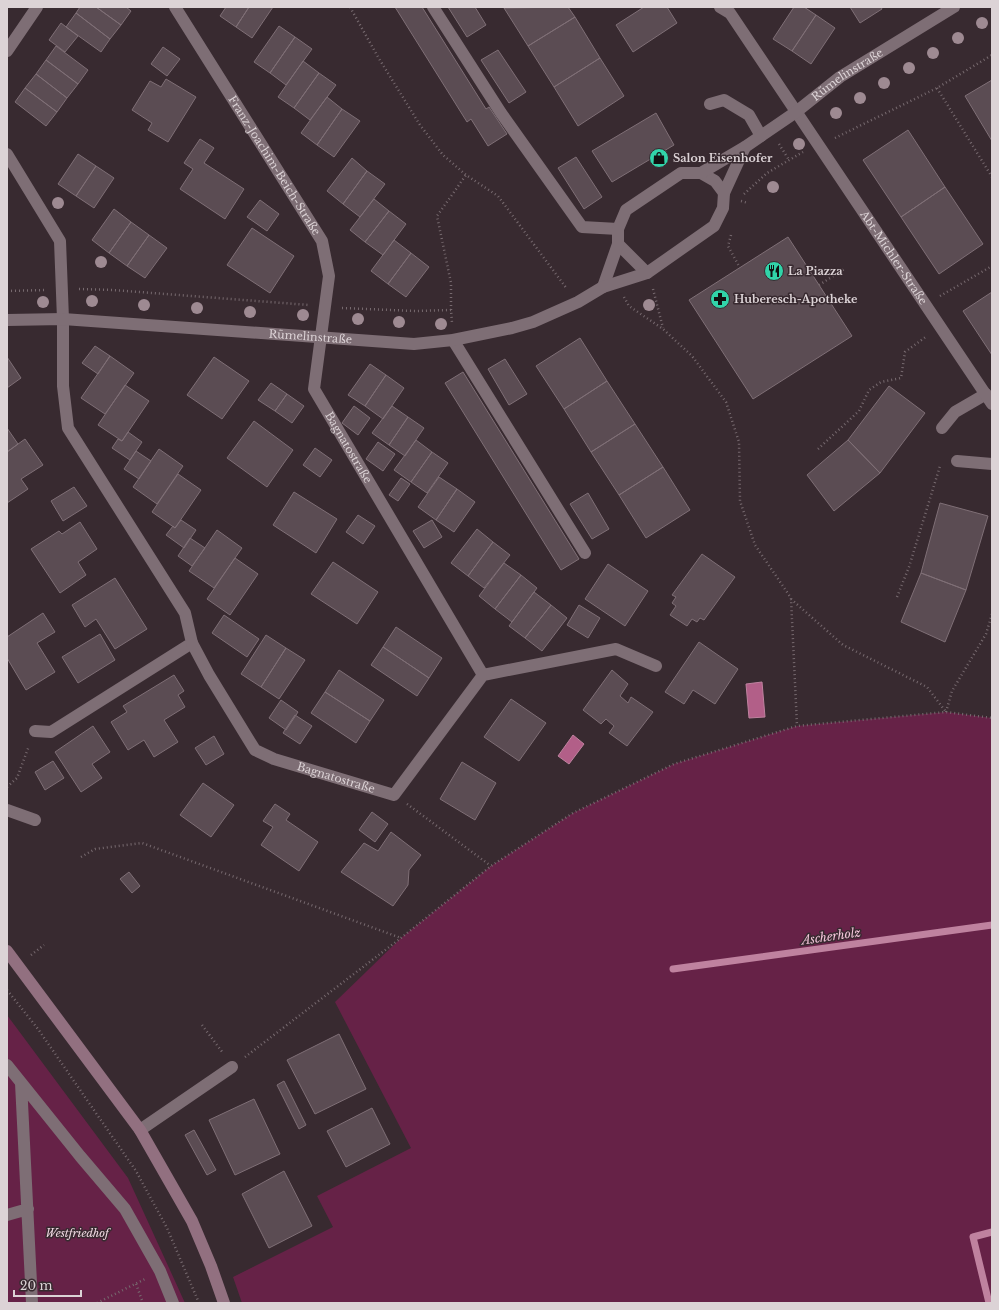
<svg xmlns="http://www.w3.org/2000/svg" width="999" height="1310" font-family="'Libre Baskerville',serif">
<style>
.green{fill:#662247}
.water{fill:#b25f88;stroke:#bf829f}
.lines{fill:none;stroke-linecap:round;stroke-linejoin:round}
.stream{stroke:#bf829f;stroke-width:7}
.building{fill:#5b4c53;stroke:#7f6f76}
.path{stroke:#776a6f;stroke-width:2.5;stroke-dasharray:1 3;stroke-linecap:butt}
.lane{stroke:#7e6e75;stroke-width:12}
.street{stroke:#7e6e75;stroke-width:12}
.secondary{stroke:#927080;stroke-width:12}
.tree{fill:#9e8a92}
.labels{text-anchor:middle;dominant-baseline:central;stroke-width:3;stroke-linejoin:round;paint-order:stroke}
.street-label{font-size:11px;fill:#dcd3d6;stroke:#382a30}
.poi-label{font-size:11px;font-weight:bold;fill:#dcd3d6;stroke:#382a30;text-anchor:start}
.park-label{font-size:11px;font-style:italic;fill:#f1d9e3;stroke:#382a30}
.water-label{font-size:12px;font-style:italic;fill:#f4c5da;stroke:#382a30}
</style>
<rect width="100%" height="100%" fill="#382a30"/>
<path class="green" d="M946,712L992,718V1303H242L233,1277L333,1227L317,1196L411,1148L335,1002L401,938L491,866L573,813L674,764L797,726Z
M7,1015L128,1178L185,1303H7Z"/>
<path class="water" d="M762,682L765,717L749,718L746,684Z
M573,735L584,744L569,764L558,756Z"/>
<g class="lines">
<path class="stream" d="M673,969L992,925
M989,1303L973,1237L992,1232"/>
</g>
<path class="building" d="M80,7H96L121,25L110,39L76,13Z
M96,7H126L131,11L121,25Z
M226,7H249L236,27L220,16Z
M249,7H273L252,38L236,27Z
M395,7H422L486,109L489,107L507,134L488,146L471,119L467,122Z
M448,7H475L486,25L467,37Z
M568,7L575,17L528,46L504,8Z
M644,7H667L677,23L633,52L616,25Z
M794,7H804L816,15L792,51L773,39Z
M850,7H881L882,9L860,23Z
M76,13L110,39L101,52L66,27Z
M816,15L835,28L811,64L792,51Z
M575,17L600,58L554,87L528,46Z
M61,23L78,36L65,52L49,40Z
M279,26L295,37L270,73L254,62Z
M295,37L312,49L286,85L270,73Z
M56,46L88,70L78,84L46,60Z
M163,47L180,59L167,76L151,64Z
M498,50L526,92L509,103L481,60Z
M600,58L624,96L578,126L554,87Z
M46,60L78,84L67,98L36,74Z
M303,61L319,73L294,108L278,97Z
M319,73L336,85L310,120L294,108Z
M36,74L67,98L57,112L25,88Z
M166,79L196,97L168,142L148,130L152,123L132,110L150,81L161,87Z
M992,80V141L965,96Z
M25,88L57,112L46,126L15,102Z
M327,97L342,109L317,145L301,133Z
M342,109L360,121L334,157L317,145Z
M656,113L674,145L612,182L592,151Z
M908,130L945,187L901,217L863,160Z
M200,139L214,148L204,163L244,189L225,219L180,189L193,169L184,163Z
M78,154L96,166L76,196L58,184Z
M576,157L602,197L584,209L558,168Z
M352,158L367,171L343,204L327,191Z
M96,166L114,178L94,208L76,196Z
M367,171L385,184L360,217L343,204Z
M945,187L983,244L939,274L901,217Z
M374,199L389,211L365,242L350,230Z
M260,200L279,214L267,231L247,217Z
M114,209L131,222L109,253L92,240Z
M389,211L406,224L383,255L365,242Z
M131,222L149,235L127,266L109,253Z
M252,228L294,256L270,293L227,265Z
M149,235L167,248L145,278L127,266Z
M788,237L852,336L753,399L689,300Z
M394,240L411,253L388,284L371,271Z
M411,253L429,267L406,297L388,284Z
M992,292V355L963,311Z
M580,338L607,381L564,409L536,366Z
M95,346L110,356L98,374L82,363Z
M110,356L134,373L105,414L81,398Z
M7,357L21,378L7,388Z
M214,357L249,381L222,419L187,395Z
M505,359L527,394L509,405L488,369Z
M370,364L386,375L365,406L348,395Z
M463,372L579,559L561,570L445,383Z
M386,375L404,388L383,419L365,406Z
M607,381L635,424L591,452L564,409Z
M271,383L287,394L275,411L258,400Z
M125,385L149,401L122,441L98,425Z
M889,386L925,413L880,473L848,440Z
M287,394L304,406L292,423L275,411Z
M354,406L370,418L358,435L342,423Z
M392,406L408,417L389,445L372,433Z
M408,417L424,428L405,456L389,445Z
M254,421L293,450L267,487L227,458Z
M635,424L663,467L619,495L591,452Z
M7,428L18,444L7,452Z
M128,432L142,442L130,460L112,448L118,439L122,441Z
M25,439L43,465L21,479L28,489L7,503V452Z
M416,440L432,452L411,482L394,470Z
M848,440L880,473L834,511L807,475Z
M378,442L395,454L383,471L366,459Z
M315,448L332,460L320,477L303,465Z
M159,449L183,466L157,504L133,487Z
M136,451L151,461L139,479L124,469Z
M432,452L448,463L427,493L411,482Z
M663,467L690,510L646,538L619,495Z
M178,474L201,490L175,528L152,512Z
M439,477L457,489L436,520L418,507Z
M401,478L410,484L398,501L389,495Z
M74,487L87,506L63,521L51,501Z
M457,489L475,502L454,532L436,520Z
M294,492L337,519L316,553L273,525Z
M588,493L609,529L592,539L570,504Z
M940,503L988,516L966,590L921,573Z
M358,515L375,526L363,544L346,532Z
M181,520L196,530L184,548L166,535L173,526L175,528Z
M432,520L442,537L424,548L413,531Z
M80,522L97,549L78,562L86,575L60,593L31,549L59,531L62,534Z
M477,529L493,542L468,576L451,563Z
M217,530L242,548L214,588L189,571Z
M190,538L205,548L192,566L178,556Z
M493,542L510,555L484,588L468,576Z
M702,554L735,577L704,620L700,618L697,622L692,619L687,626L670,615L676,606L672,603L676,597L672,595Z
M235,558L258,574L230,615L207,599Z
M333,562L378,592L357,624L311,594Z
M504,563L521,575L495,609L479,596Z
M608,564L648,591L625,626L585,599Z
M921,573L966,590L945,642L901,622Z
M521,575L537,588L512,622L495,609Z
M115,578L147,629L115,649L96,619L85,627L72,605Z
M534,592L551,605L525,638L509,626Z
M551,605L567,618L542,651L525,638Z
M579,605L600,618L588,638L567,625Z
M43,613L55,632L37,643L55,672L26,690L7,658V637Z
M224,615L259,639L247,657L212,633Z
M396,627L442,658L429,678L383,647Z
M100,634L115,660L78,683L62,657Z
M266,635L286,648L261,687L241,674Z
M699,642L738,669L715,704L693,690L684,704L665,692Z
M383,647L429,678L417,696L371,665Z
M286,648L305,660L279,699L261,687Z
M339,670L384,700L370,721L325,692Z
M612,670L628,684L620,696L628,703L631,697L653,712L627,746L609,733L614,726L606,719L601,724L583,710Z
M174,675L184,691L178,695L185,707L164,720L178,742L154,757L144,740L128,750L111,722L127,712L123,706Z
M325,692L370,721L356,743L311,713Z
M511,699L546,723L519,761L484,737Z
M281,700L298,712L286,730L269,718Z
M295,715L312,726L300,744L283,733Z
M93,726L110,752L92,764L102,778L81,792L55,752Z
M214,736L224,754L206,765L195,748Z
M53,761L64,778L45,790L35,772Z
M462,762L496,783L475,820L440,799Z
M203,783L234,805L211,837L180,815Z
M275,804L290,814L286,820L318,842L299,871L261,845L273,827L263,821Z
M372,812L388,824L375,842L359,830Z
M391,832L421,855L409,870L408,885L393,906L341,872L364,843L378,851Z
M129,872L140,886L132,893L120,879Z
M339,1034L366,1089L315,1114L287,1060Z
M284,1081L306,1125L299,1129L277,1085Z
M254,1099L280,1154L235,1175L209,1120Z
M372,1108L390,1144L346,1167L327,1131Z
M194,1130L216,1170L207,1175L185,1135Z
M284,1171L312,1226L269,1248L242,1194Z"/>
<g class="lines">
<path class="path" d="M350,7L378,57L420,125L443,155L466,175L498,196L567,289
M937,88L992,177
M835,138L937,88L992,55
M779,144L789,160
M744,194L767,173L803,152
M741,201L748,203
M731,235L728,246L740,268
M819,285L846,268
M79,289L113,290L309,305
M653,289L663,328
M7,291L46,290
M940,296L992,266
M624,297L629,306L663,329L692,356L726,402L739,442L740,501L755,545L791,598L797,726
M342,308L415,311L451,310L452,323
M451,310V283L437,216L466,175
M818,449L859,411L869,390L881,382L901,378L905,352L927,336
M897,597L909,567L940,466
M791,599L843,645L927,687L946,712
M946,712L952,691L986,634L992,614
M7,787L17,778L29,746
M407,804L491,866
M81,857L95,849L142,843L401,938
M31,955L44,945
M7,990L38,1029L136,1171L167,1228L199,1303
M202,1025L223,1053
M245,1057L401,938L491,866L573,813L674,764L797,726L946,712L992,718
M136,1284L143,1303
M97,1303L145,1279"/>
<path class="lane" d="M433,7L501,113L582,227L618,229
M710,104L724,100L749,115L761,136
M453,340L585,553
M942,428L955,412L986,394
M957,461L992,464
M7,810L35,820
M7,1065L80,1156L125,1209L160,1271L173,1303
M21,1083L32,1303
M140,1130L232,1067
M7,1215L28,1209"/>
<g class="street">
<path id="s1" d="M175,7L322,241L329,276L314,389L483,675"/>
<path id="s2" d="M720,7L730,13L992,404"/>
<path d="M7,51L37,7"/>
<path d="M7,154L60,241L63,319V386L68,428L185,613L192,643L51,732L35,731"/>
<path d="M701,173L715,181L724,193"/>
<path d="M618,244L647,273"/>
<path id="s3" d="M603,287L618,244V229L626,210L681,173H701L745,147L796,112L840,77L954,7"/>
<path id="s4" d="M7,320L63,319L414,344L453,340L512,328L533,322L578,302L603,287L647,273L714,226L723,208L724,193L745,147"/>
<path id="s5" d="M192,643L209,675L255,750L274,759L394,795L483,675L616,649L656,666"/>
</g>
<path class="secondary" d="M7,951L140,1130L192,1221L211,1266L224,1303"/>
</g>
<g class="tree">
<circle cx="982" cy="23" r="6"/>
<circle cx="958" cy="38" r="6"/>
<circle cx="933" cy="53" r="6"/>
<circle cx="909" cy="68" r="6"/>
<circle cx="884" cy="83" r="6"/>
<circle cx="860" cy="98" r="6"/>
<circle cx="836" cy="113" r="6"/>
<circle cx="799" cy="144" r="6"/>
<circle cx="773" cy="187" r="6"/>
<circle cx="58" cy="203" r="6"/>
<circle cx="101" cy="262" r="6"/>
<circle cx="92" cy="301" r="6"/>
<circle cx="43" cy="302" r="6"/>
<circle cx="144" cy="305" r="6"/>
<circle cx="649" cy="305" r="6"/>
<circle cx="197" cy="308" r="6"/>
<circle cx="250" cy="312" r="6"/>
<circle cx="303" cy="315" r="6"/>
<circle cx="358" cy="319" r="6"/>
<circle cx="399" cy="322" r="6"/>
<circle cx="441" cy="324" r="6"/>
</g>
<defs>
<g id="shop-disc" transform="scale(1)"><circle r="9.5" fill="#31d4a9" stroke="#382a30"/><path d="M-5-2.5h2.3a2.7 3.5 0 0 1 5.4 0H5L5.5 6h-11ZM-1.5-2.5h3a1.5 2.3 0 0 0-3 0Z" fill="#111"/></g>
<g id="restaurant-disc" transform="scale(1)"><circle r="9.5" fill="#31d4a9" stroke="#382a30"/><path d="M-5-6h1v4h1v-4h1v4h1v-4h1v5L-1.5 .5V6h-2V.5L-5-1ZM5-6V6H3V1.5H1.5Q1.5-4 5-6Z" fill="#111"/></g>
<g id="pharmacy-disc" transform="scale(1)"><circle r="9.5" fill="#31d4a9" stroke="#382a30"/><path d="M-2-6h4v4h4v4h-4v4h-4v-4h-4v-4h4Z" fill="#111"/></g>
</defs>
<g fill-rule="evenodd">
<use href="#shop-disc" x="659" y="158"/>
<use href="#restaurant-disc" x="774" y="271"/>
<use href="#pharmacy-disc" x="720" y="299"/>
</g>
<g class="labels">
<g class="street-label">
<text stroke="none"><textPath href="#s3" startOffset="344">Rümelinstraße</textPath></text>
<text stroke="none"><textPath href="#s1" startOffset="187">Franz-Joachim-Beich-Straße</textPath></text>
<text stroke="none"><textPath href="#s2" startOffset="306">Abt-Michler-Straße</textPath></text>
<text stroke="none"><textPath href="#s4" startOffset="304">Rümelinstraße</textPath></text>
<text stroke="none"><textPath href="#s1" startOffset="494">Bagnatostraße</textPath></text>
<text stroke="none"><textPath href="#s5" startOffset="210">Bagnatostraße</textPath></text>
</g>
<g class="poi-label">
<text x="673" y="158">Salon Eisenhofer</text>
<text x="788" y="271">La Piazza</text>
<text x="734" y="299">Huberesch-Apotheke</text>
</g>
<g class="park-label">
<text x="77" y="1233">Westfriedhof</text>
</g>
<g class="water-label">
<text transform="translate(831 936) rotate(-8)">Ascherholz</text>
</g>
</g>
<rect width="999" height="1310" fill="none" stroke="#dcd3d6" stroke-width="16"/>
<path d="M14 1290v6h67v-6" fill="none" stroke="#dcd3d6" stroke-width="2"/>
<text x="20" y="1290" font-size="12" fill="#dcd3d6" stroke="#382a30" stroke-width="3" paint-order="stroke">20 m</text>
</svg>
